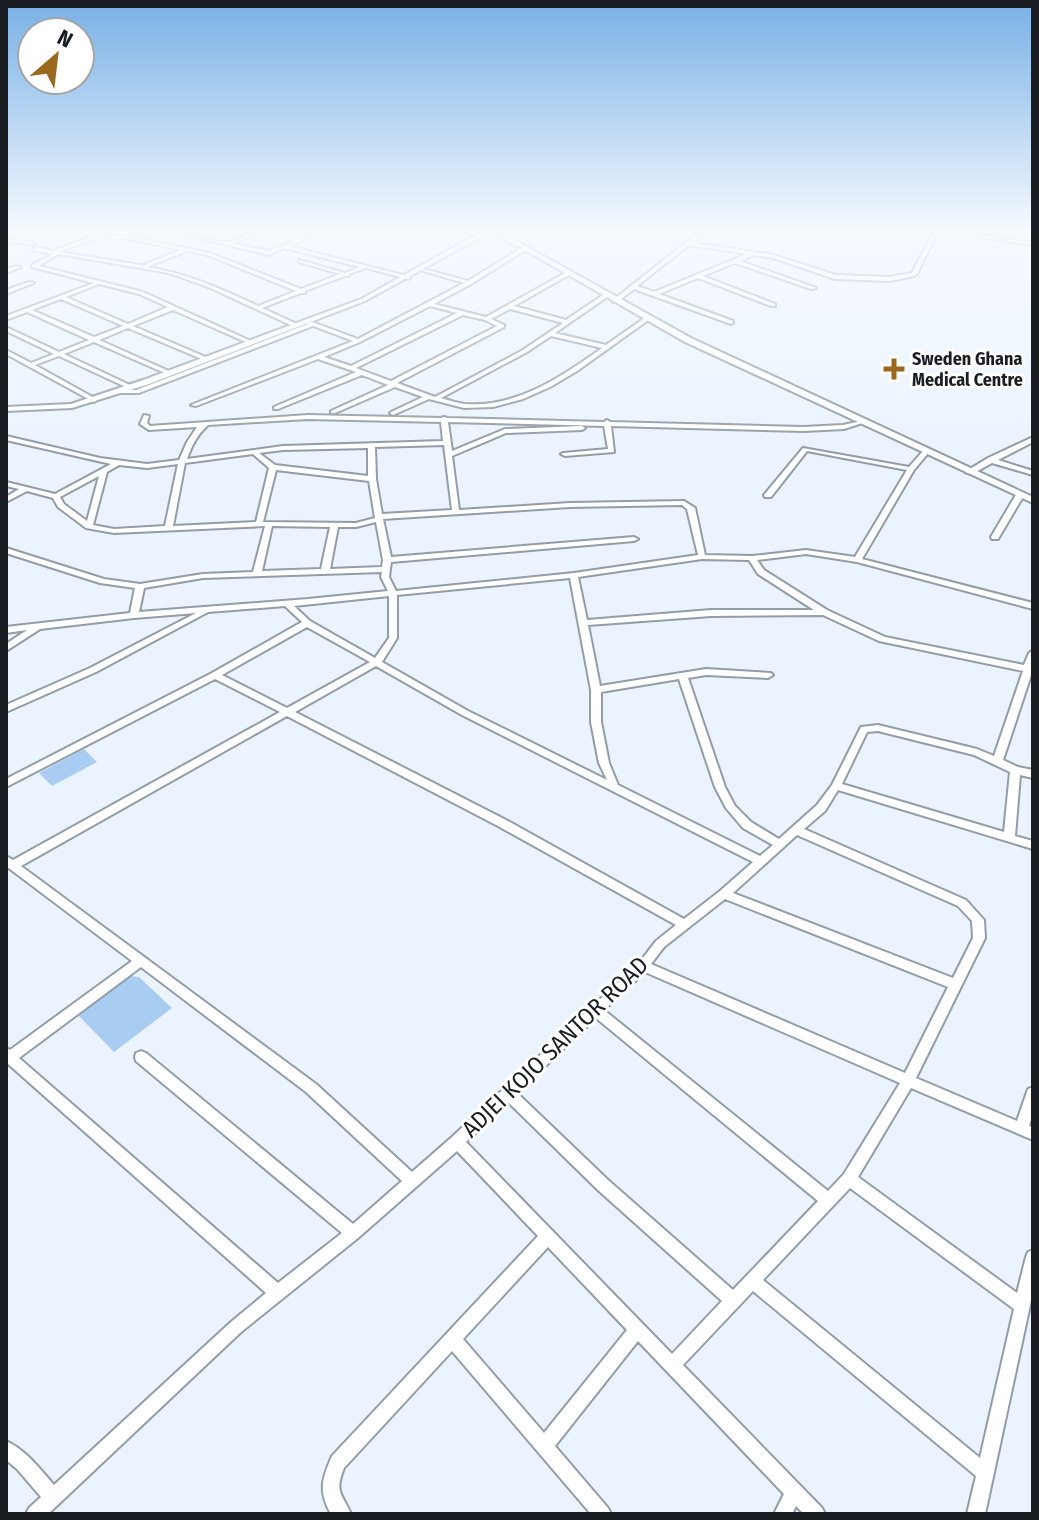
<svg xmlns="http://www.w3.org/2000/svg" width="1039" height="1520" font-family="'Fira Sans Condensed',sans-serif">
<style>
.green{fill:#a9cdf2}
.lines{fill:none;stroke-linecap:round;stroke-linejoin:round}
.minor-casing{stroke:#929da8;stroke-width:4}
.tertiary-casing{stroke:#929da8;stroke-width:4}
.minor{fill:#fff;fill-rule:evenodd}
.tertiary{fill:#fff;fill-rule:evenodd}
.poi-dot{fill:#9b671e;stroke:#fff;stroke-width:3}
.labels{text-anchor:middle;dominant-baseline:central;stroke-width:6;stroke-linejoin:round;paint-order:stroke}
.far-poi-label{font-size:18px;font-weight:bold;fill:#1a1e23;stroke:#fff;text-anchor:start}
.near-street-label{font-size:24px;fill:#1a1e23;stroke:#fff}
</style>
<rect width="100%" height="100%" fill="#ebf4fe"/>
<path class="green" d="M84,749L97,762L52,786L39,773Z
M129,976L139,977L172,1008L114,1052L77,1014Z"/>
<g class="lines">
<g class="minor-casing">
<path id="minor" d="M170,231C189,231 207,241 226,242C238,242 249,231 262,231L234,244L269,251L317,231H323L289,246L411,277L408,279L366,268L349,274V276H345L305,291V293H301L262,308L297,324V326L295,327L208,287L169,273L58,254L39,266L143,292L253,342L248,343L173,310L133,326L208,358V360H204L128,328L99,340L171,372V374H167L94,342L64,354L132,386V388H128L59,356L35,365L96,399V401L94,402L6,354V350L31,363L54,354L6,331V327L59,352L89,340L27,312L6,320V316L94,283L32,267V265L53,254L33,250L35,247L53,251L97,234L130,237L210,253L301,289L340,274L299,262V260L345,273L360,267L284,248L269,255ZM98,237L130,239L181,250L145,264L147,266L59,252ZM187,251L207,255L296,291L258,306C222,289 186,273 147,267ZM99,284L139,294L168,307L128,324L66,297ZM61,299L123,326L94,337L32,310Z
M701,231H706L692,243L774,255L836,275L890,277L912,273L934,231H938L917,274L914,276L890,281L835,279L773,258L754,255L740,261L816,288L811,289L735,263L703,276L775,304V306H771L698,278L659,294L733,321V323L731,324L634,289L617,302H613V300ZM689,245L747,254L654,292L637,286Z
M941,231H953L1033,243V245Z
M6,240L34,242L36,243L34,244L6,242Z
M525,246L527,249L471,284L434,304L486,317L567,272L569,273V275L514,306L566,320L603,295H607V297L555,333L606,345L646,317L651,318L577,371L550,387L523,399L493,407L464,408L429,399L393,415L390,413L391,412L423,397L395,387L335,413H331V411L388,385L362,375L278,409H274V407L356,372L318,359L196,406L191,405L353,341L313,326L139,393H121L118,391L121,389L136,390L308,324L304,322L307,320L358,339L464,283L420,270V268L468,281ZM430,306L457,313L351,366L324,357L360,342ZM510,309L563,323L523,350L435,397L397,383L504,327V325L491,319ZM463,315L485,320L497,326L391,381L356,368ZM551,336L602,348C563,376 516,408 465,404C457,403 449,400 441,398L527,352Z
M16,266L21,267L6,273V269Z
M29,282L34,283L6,294V290Z
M144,415L149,416L147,423L150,426L308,415L441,418L444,417L447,418L604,422L607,420L610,422L804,427L843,425L862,421V423L844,429L804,431L611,426L614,452L565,456L561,454L563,453L608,449L604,426L448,422L452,451L505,429L582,426L585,428L582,430L506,433L452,456L459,510L570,503L684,501L695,508L705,555L752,556L806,550L855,557L907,470L807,451L771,497H765L764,495L803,448L909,467L923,451H927L929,452L914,470L862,559L1033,603V609L857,562L806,554L757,560L764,570L827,610L885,637L1024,665L1029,653L1033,650V669L1003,760L1018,767L1033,770V778L1020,775L1015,836L1033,841V849L838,790L825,811L804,829L966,900L984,920L985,938L916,1078L1017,1121L1028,1089L1033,1087V1113L1029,1126L1033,1127V1140L911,1088L858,1177L1017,1293L1026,1257L1028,1252L1033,1250V1291L985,1514H967L976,1476L753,1291L683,1365L822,1508L825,1514H804L796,1506L792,1514H774L784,1494L638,1341L555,1446L608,1508L611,1514H591L452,1351L344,1468C334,1493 342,1493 351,1514H331C318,1491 322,1479 332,1456L538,1236L457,1151L358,1238L241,1332L48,1514H26L29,1508L41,1497L17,1469L6,1460V1441C26,1450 40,1469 54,1485L231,1322L266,1293L6,1062V1048L10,1050L132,961L6,866V856L13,860L280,712L215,679L6,787V779L212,673L302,622L285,606L208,612L96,672L6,712V705L90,668L196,613L134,618L40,629L6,651V644L27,630L6,633V627L130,613L135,588L100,583L6,553V548L104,579L140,584L203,574L253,572L265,526L114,533L86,528L58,507L53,498L27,491L6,502V497L19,489L6,486V482L55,494L111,464L6,440V436L100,458L147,464L179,460L187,442L197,427L149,430L140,424ZM308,419L441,422L443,441L283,446L187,459C192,445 197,435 208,425ZM444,445L452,510L382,514L376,479L375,447ZM368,448V476L275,465L259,453L283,450ZM253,454L269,468L256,522L173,526L185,463ZM178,464L165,526L114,529L93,525L107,472L119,465L147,468ZM276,470L369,481L375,518L356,523L263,522ZM99,476L87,521L64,504L60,497ZM682,505L687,509L698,555L574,573L396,591L389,577L391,562L634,541L638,539L634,537L391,557L383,519L570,507ZM376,522L383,560L382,567L330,569L338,527H356ZM272,526L330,527L321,569L262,571ZM702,559L749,560L758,574L814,610H711L587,620L578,577ZM382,572L381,577L388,591L308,599L139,612L144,588L203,578ZM570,578L591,690V722L599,763L607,780L468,711L382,662L397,638V595ZM389,596V638L375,658L310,621L294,606ZM823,615L879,641L1023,671L994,756L977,749L878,725L861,727L832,785L817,805L779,839L751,822L735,806L725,787L688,678L706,675L768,678L773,675L771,673L706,669L600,686L588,625L711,616ZM307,627L370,662L287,708L222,675ZM376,666L462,715L753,862L720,891L684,919L506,820L295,712ZM679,679L715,787L726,808L743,828L773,845L760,856L618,785L609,763L601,722V692ZM287,716L498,826L676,925L656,941L639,963L452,1137L412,1172L316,1084L21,866ZM878,731L974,755L1010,772L1004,832L842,784L867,732ZM797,835L958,906L972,921L973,938L953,978L733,893ZM725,899L948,987L905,1073L651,964L664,947ZM141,967L306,1092L402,1181L353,1224L146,1053L141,1051L136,1053L135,1057L136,1061L342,1233L278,1283L19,1058ZM645,972L900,1083L844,1174L828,1191L604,1010ZM596,1018L818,1201L733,1290L608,1180L517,1093ZM508,1102L598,1190L722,1301L672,1354L466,1142ZM850,1188L1014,1309L980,1458L763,1280ZM548,1247L627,1330L544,1433L463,1339Z
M1033,437V442L998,460L1033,471V475L992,463L972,474L965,472L988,458Z
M1017,493H1023L1024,495L998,539H992L991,537Z"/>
</g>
<g class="tertiary-casing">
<path id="tertiary" d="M483,231H494L522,244L691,338L1033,497V503L685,342L518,246L488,233L365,301L149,384L72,408L6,411V407L71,404L143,380L361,299Z"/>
</g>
<use href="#minor" class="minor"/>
<use href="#tertiary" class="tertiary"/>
</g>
<linearGradient id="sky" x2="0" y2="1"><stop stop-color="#78b0e6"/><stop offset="0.52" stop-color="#f6faff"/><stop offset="1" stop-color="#f6faff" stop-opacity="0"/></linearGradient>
<rect width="1039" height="444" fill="url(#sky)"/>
<path class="poi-dot" d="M890 357h8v8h8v8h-8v8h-8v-8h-8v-8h8z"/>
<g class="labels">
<g class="far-poi-label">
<text x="912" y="359">Sweden Ghana<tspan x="912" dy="21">Medical Centre</tspan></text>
</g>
<g class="near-street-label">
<text transform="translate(555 1047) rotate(-44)">ADJEI KOJO SANTOR ROAD</text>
</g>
</g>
<rect width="1039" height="1520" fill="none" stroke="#1a1e23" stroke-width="16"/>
<g transform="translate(56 56) rotate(28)"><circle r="38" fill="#ffffff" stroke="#a3a5a7" stroke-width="2"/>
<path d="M0-6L14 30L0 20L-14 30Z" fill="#9b671e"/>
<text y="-12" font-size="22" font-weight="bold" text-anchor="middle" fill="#1a1e23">N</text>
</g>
</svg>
